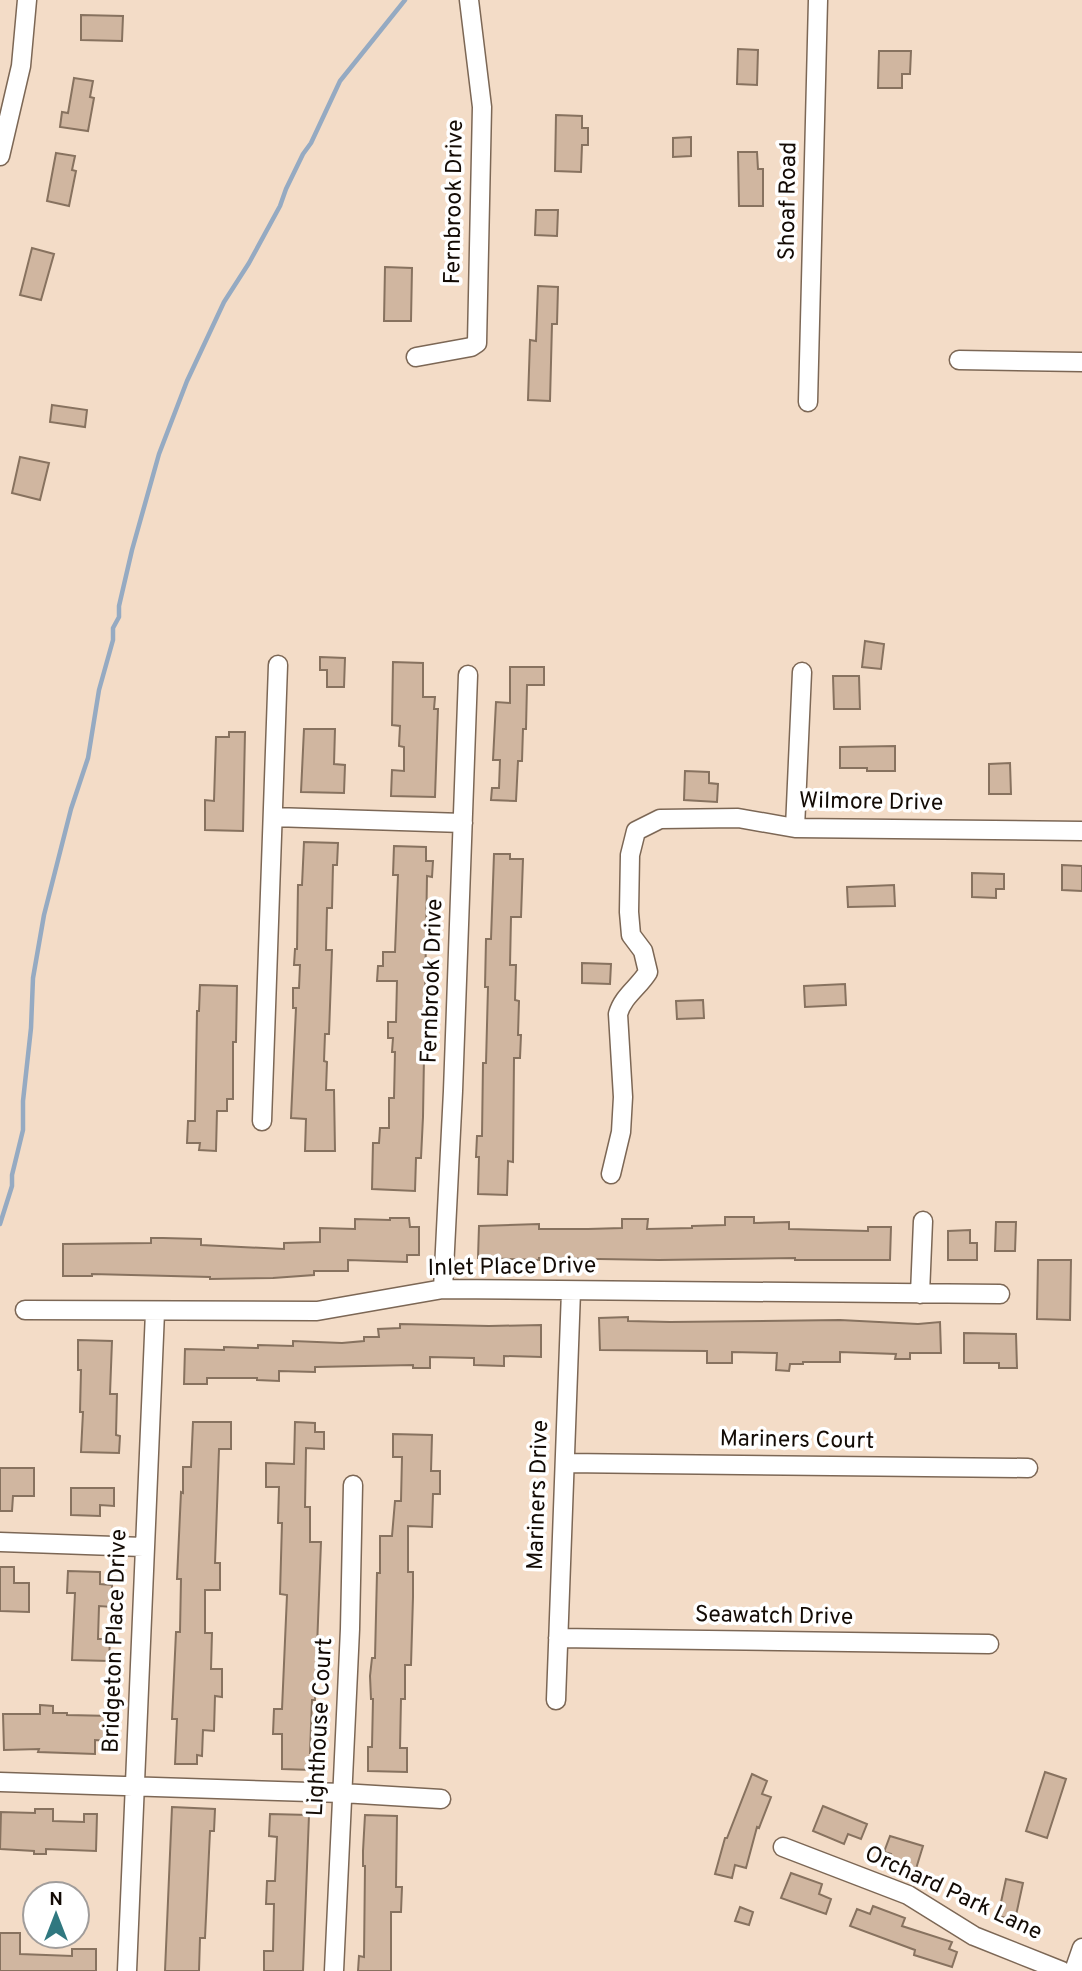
<svg xmlns="http://www.w3.org/2000/svg" width="1082" height="1971" font-family="Overpass,sans-serif">
<style>
.lines{fill:none;stroke-linecap:round;stroke-linejoin:round}
.stream{stroke:#95aac2;stroke-width:4.5}
.building{fill:#d0b6a0;stroke:#87725f;stroke-width:2}
.minor-casing{stroke:#7c6755;stroke-width:21}
.minor{stroke:#fff;stroke-width:18}
.labels{text-anchor:middle;dominant-baseline:central;stroke-width:7;stroke-linejoin:round;paint-order:stroke}
.street-label{font-size:23px;fill:#130b05;stroke:#fff}
</style>
<rect width="100%" height="100%" fill="#f3dcc7"/>
<g class="lines">
<path class="stream" d="M0,1224L12,1186V1175L23,1130V1101L31,1028L33,978L44,915L71,809L88,758L99,690L113,640V628L119,617V606L132,550L159,454L187,381L224,302L249,263L280,206L286,189L303,154L311,143L340,81L405,0"/>
</g>
<path class="building" d="M81,15L123,16L122,41L81,40Z
M738,49L758,50L757,85L737,84Z
M879,51H911L910,74H902V88H878Z
M74,78L93,81L90,97L94,98L88,131L60,127L62,112L68,113Z
M556,115L582,116V128H588V145H582L581,172L555,171Z
M691,137V156L673,157V138Z
M738,152H757L758,169H763V206H739Z
M56,153L75,156L72,170L76,171L69,206L47,201Z
M536,210H558L557,236L535,235Z
M32,248L54,254L41,300L20,295Z
M385,267L412,268L411,321H384Z
M538,286L558,287L557,324H552L550,401L528,400L530,340L536,341Z
M52,405L87,410L85,427L50,422Z
M20,457L49,463L40,500L12,493Z
M865,641L884,644L881,669L862,667Z
M320,657L345,658L344,687H327V670H320Z
M393,662L423,663V697H435L434,709H438L435,797L391,796L392,770L404,771V747L399,746L400,726L392,725Z
M510,667H544V685H527L526,729H523L522,761H518L516,801L491,800L492,788H499L500,760H493L496,702L510,703Z
M833,676H859L860,709H834Z
M304,729H335L334,764L345,765L344,793L301,792Z
M229,732H245L243,831L205,830V800L214,801L216,737H229Z
M895,746V771H867V768H840V747Z
M1010,763L1011,794H989V764Z
M685,771L709,772V783L718,784L717,802L684,800Z
M304,842L338,843L337,865H333L332,908H327L326,950H332L329,1034H325L324,1061L327,1062L326,1090H334L335,1151H305L306,1119L291,1118L296,1008H293V988H299L300,965H294L295,949H297L298,885H302Z
M394,846L426,847V861H433L432,877L427,876L423,1117L421,1158H416L415,1191L372,1189L373,1143H379L380,1128H389V1098H394L395,1052H392L393,1038H388V1022H396L397,981H377L378,966H383V952H395L398,875H393Z
M494,854H510V859H523L521,917H511L510,965H516L515,1000L519,1001L518,1035H521L520,1058H514L513,1162L508,1161L507,1195L478,1194L479,1157H476L477,1136H482L483,1063H486L488,987H485L486,939H491Z
M1062,865L1082,866V891L1062,890Z
M972,873L1004,874V889H996V898L972,897Z
M894,885L895,906L848,907L847,887Z
M582,963L611,964L610,984L582,983Z
M845,984L846,1005L805,1007L804,986Z
M200,985L237,986L236,1042H233V1099H227V1111H217L216,1151L199,1150L200,1143H187L188,1121H195L197,1011H199Z
M703,1000L704,1018L677,1019L676,1001Z
M725,1217H754V1223L789,1222V1229L868,1231V1227H891L890,1260H795V1258L659,1260L539,1258V1260L478,1258L479,1226L539,1224V1229H588L622,1228V1219H648L647,1229L692,1228V1226L725,1225Z
M390,1218H409L410,1227H419V1255H407V1262L348,1260V1271H314V1275L273,1278L210,1279V1277L92,1274V1276H63V1244L151,1243V1238H163L201,1239V1245L284,1249V1243L320,1242V1228L355,1229V1219L390,1220Z
M996,1222H1016L1015,1251H995Z
M970,1230V1243H977V1260H948V1231Z
M1038,1260H1071L1070,1320L1037,1319Z
M628,1317V1321L670,1322L840,1320L918,1324L940,1322L941,1353H910V1359H895L896,1354L840,1352V1362H803V1364H790L789,1371L776,1370L777,1353L732,1352V1363H707V1351L600,1350L599,1318Z
M400,1324L489,1326L541,1325V1357L504,1356V1366L474,1365V1358L430,1357V1368H413V1365L315,1367V1372L279,1371V1381L257,1380V1378H207V1384H184L185,1349L224,1350V1347L258,1348V1345L293,1346V1341L342,1343L364,1341V1337H379L378,1329L400,1328Z
M964,1333L1016,1334L1017,1368H999V1363H964Z
M78,1340L112,1341L110,1394H117L116,1435L120,1436L119,1453L81,1452L83,1412H80L81,1370H78Z
M193,1422H231V1449H219L215,1563H220V1590H205V1633H212L211,1669H222V1697L215,1696L214,1731L203,1730L202,1756L197,1755V1764H175L177,1719H172L176,1632H180L181,1579H177L181,1492L183,1493V1467H191Z
M295,1422L315,1423V1432H324V1449L306,1448L305,1507H310V1542H321L315,1700H312L310,1753H313L312,1770L282,1769V1734H273L274,1709H282L287,1595L280,1594L282,1523H278L279,1487H266V1463L294,1464Z
M393,1434L432,1435L431,1471H440V1494H433L432,1527L408,1526V1572H413V1597L411,1665H405V1699H401L400,1748H407V1772L368,1771V1747H372L373,1699H371L370,1676L372,1658H375L377,1573H380V1536H392L395,1501H401L402,1457H393Z
M0,1468H34V1496H13L12,1511H0Z
M71,1488H114V1506L100,1505V1516L71,1515Z
M0,1567H14V1583H29V1612L0,1611Z
M68,1571L100,1572V1584L112,1585V1607L99,1606L98,1639H110L109,1661L72,1660L75,1593H67Z
M40,1705L53,1706V1713H67V1715L112,1716V1741L95,1740V1754L38,1752L39,1749L4,1750L3,1714H40Z
M1045,1772L1066,1779L1047,1838L1026,1831Z
M752,1774L767,1781L762,1794L771,1797L759,1828L757,1827L746,1868L735,1865L732,1878L715,1874L725,1838H727Z
M823,1806L867,1824L861,1839L848,1834L844,1844L813,1831Z
M172,1807L215,1809L214,1831H210L205,1938H200L199,1971H165Z
M35,1809H53V1821L84,1822V1814H97L96,1851L46,1849V1854H34V1851L0,1849L1,1812L35,1813Z
M270,1814L309,1815L303,1971H264V1951H273L274,1904H266L267,1881H275L277,1837L269,1836Z
M365,1815L397,1816L396,1887H402L401,1912H391V1971H358L359,1956L364,1957L365,1866H363V1851Z
M890,1836L923,1846L915,1872L888,1864L891,1854L884,1852Z
M791,1873L822,1884L819,1894L831,1899L826,1914L781,1898Z
M1006,1879L1023,1883L1015,1920L998,1916Z
M873,1906L905,1918L902,1926L952,1942L949,1949L957,1952L952,1967L914,1955L915,1950L850,1926L857,1909L870,1914Z
M740,1907L753,1912L749,1925L735,1921Z
M0,1933H20V1954L72,1956V1949H96V1971H0Z"/>
<g class="lines">
<g class="minor-casing">
<path id="minor" d="M0,156L21,66L27,0
M416,357L471,347L477,343L482,107L469,0
M959,360L1082,362
M808,402L818,0
M273,817L463,823
M795,828L802,672
M262,1121L278,665
M611,1174L621,1132L623,1097L618,1014C623,996 639,987 648,972L643,951L631,935L629,912L630,855L636,831L660,819L738,818L795,828L1082,831
M443,1289L453,1091L468,675
M920,1294L923,1221
M25,1310L317,1311L443,1289L1000,1294
M565,1463L1028,1468
M0,1542L143,1547
M558,1638L989,1644
M556,1700L571,1291
M0,1782L342,1793L441,1799
M783,1847L908,1895L974,1936L1062,1971
M127,1971L155,1312
M334,1971L350,1629L353,1485
M1074,1971L1082,1948"/>
</g>
<use href="#minor" class="minor"/>
</g>
<g class="labels">
<g class="street-label">
<text transform="translate(789 201) rotate(-89)">Shoaf Road</text>
<text transform="translate(455 202) rotate(-89)">Fernbrook Drive</text>
<text transform="translate(871 803) rotate(1)">Wilmore Drive</text>
<text transform="translate(433 981) rotate(-88)">Fernbrook Drive</text>
<text transform="translate(512 1268) rotate(-1)">Inlet Place Drive</text>
<text transform="translate(797 1441) rotate(1)">Mariners Court</text>
<text transform="translate(539 1495) rotate(-88)">Mariners Drive</text>
<text transform="translate(774 1617) rotate(1)">Seawatch Drive</text>
<text transform="translate(116 1641) rotate(-88)">Bridgeton Place Drive</text>
<text transform="translate(321 1727) rotate(-87)">Lighthouse Court</text>
<text transform="translate(953 1894) rotate(25)">Orchard Park Lane</text>
</g>
</g>
<g transform="translate(56 1915)"><circle r="33" fill="#ffffff" stroke="#a19d9b" stroke-width="2"/>
<path d="M0-5L12 26L0 18L-12 26Z" fill="#307880"/>
<text y="-10" font-size="19" font-weight="bold" text-anchor="middle" fill="#130b05">N</text>
</g>
</svg>
